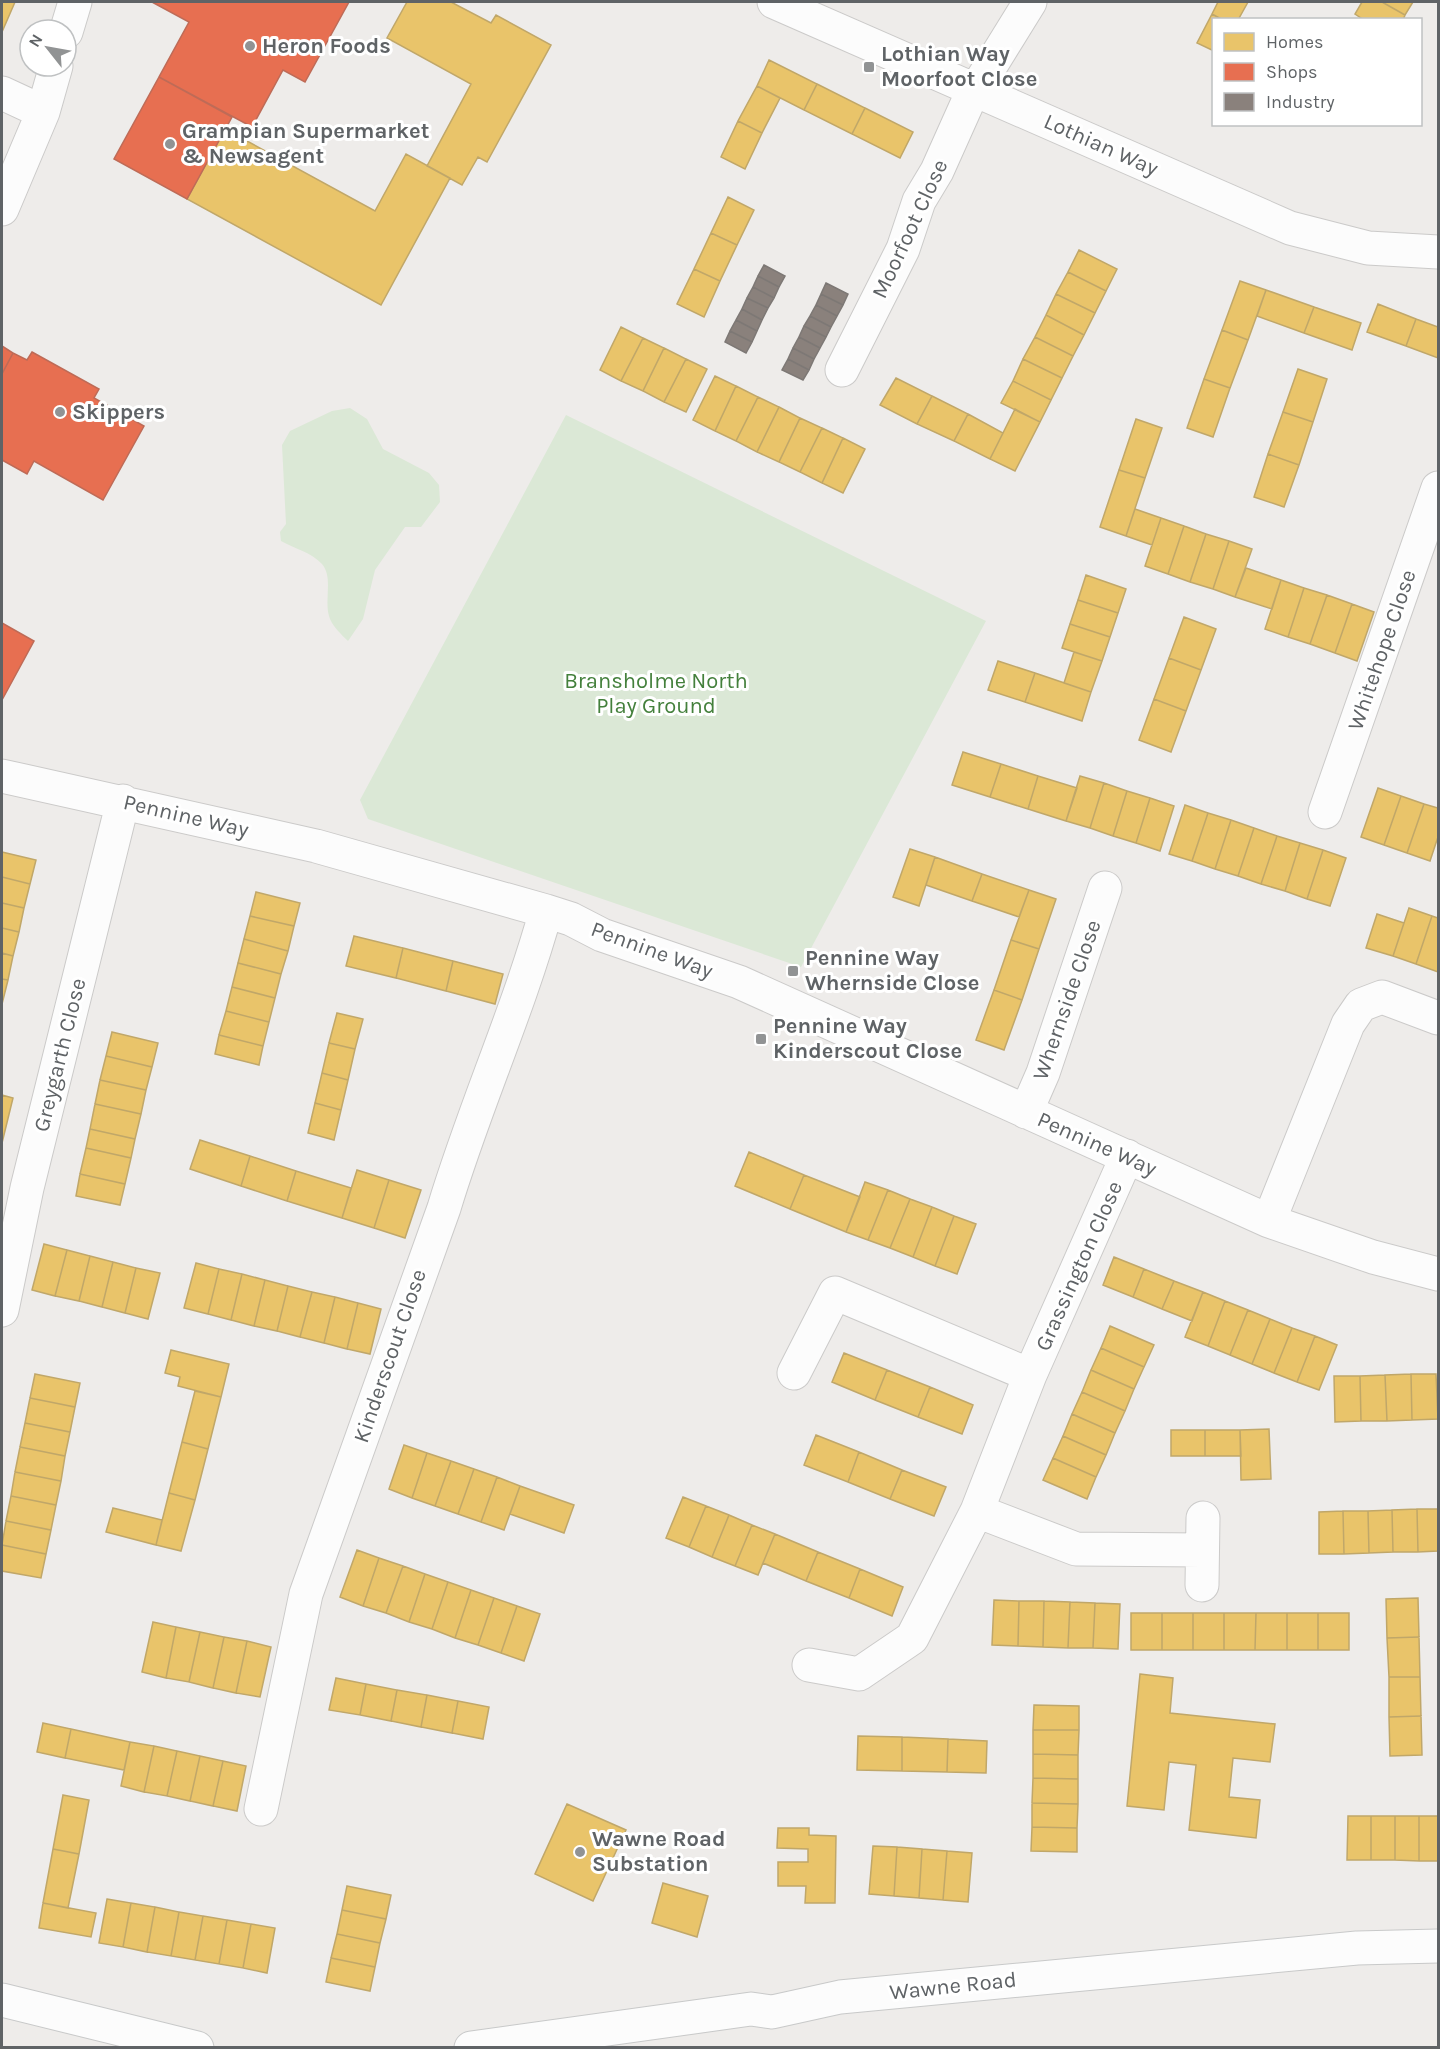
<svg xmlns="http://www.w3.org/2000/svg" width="1440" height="2049" font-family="Karla,sans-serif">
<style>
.green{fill:#dbe8d6}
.homes{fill:#e9c46a;stroke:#c0a769;stroke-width:1.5}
.shops{fill:#e76f51;stroke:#be6b57;stroke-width:1.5}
.industry{fill:#8a817c;stroke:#7d7875;stroke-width:1.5}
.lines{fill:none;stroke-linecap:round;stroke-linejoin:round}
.street-casing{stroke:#cbcac9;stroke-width:35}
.secondary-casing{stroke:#c8c9c9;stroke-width:35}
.street{stroke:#fcfcfc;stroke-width:33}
.secondary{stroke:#fcfcfc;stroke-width:33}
.poi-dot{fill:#919394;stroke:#fff;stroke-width:2}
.labels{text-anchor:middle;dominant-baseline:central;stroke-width:6;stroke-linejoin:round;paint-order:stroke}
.poi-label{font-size:22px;font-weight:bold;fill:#5f6366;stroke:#fff;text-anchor:start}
.street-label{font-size:22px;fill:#5f6366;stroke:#fff}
.park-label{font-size:22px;fill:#44803c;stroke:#fff}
</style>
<rect width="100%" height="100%" fill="#eeecea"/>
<path class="green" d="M350,408L367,419L383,449L429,473L439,485L440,502L421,527H405L375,570L363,619L348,641C341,634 334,628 330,619C323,602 334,578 322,564C311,552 295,549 281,541L280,532L286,524L282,445L290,431L332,411Z
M566,415L986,621L801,967L368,819L360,800Z"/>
<path class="homes" d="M2,2H15L2,32Z
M407,2H451L491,23L496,15L551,45L487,162L478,157L462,185L427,166L471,84L387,38Z
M1218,2H1248L1238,20H1223L1212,14Z
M1362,2H1382L1405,15L1403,20H1364L1355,14Z
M1382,2H1413L1405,15Z
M1212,14L1223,20H1214V51L1197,43Z
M769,60L817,84L804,110L757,86Z
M817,84L865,108L852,134L804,110Z
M757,86L780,98L762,133L738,121Z
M865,108L913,132L900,158L852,134Z
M738,121L762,133L745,169L721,157Z
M225,129L375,211L406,154L450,178L381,305L187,199Z
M728,197L754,210L737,245L711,233Z
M711,233L737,245L720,281L694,269Z
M1079,250L1117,269L1106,291L1068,272Z
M694,269L720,281L704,317L677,304Z
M1068,272L1106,291L1095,313L1056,294Z
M1240,281L1266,290L1248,340L1222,330Z
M1266,290L1314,307L1304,333L1257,316Z
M1056,294L1095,313L1084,335L1046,315Z
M1378,304L1416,319L1406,346L1367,332Z
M1314,307L1361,323L1352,350L1304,333Z
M1046,315L1084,335L1073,356L1035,337Z
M1416,319L1438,327V358L1406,346Z
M621,327L643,338L621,381L600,370Z
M1222,330L1248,340L1230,388L1204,379Z
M1035,337L1073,356L1062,378L1023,359Z
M643,338L664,348L643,391L621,381Z
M664,348L686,359L664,402L643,391Z
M686,359L707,369L686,412L664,402Z
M1023,359L1062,378L1051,400L1013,381Z
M1298,369L1327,379L1313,422L1283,412Z
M715,376L736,386L715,431L693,420Z
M896,378L932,396L917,424L880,405Z
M1204,379L1230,388L1213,437L1187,428Z
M1013,381L1051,400L1040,422L1001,403Z
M736,386L758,397L736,441L715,431Z
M932,396L968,414L954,441L917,424Z
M758,397L779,407L757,452L736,441Z
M779,407L800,418L779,462L757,452Z
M1015,409L1040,422L1015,471L990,459Z
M1283,412L1313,422L1299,465L1268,454Z
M968,414L1003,433L990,459L954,441Z
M800,418L822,428L800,472L779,462Z
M1136,419L1162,428L1145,478L1119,470Z
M822,428L843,438L822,483L800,472Z
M843,438L865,449L843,493L822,483Z
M1268,454L1299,465L1284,507L1254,497Z
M1119,470L1145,478L1126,536L1100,527Z
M1135,509L1161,518L1152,545L1126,536Z
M1161,518L1184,526L1168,574L1145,566Z
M1184,526L1206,534L1190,582L1168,574Z
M1206,534L1229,541L1213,589L1190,582Z
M1229,541L1252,549L1235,597L1213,589Z
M1246,568L1281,580L1272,609L1235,597Z
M1086,575L1126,589L1118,613L1078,600Z
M1281,580L1304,588L1288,637L1265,629Z
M1304,588L1327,595L1310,644L1288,637Z
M1327,595L1352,604L1335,653L1310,644Z
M1078,600L1118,613L1110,637L1070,624Z
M1352,604L1374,612L1357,661L1335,653Z
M1184,617L1216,629L1201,670L1169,658Z
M1070,624L1110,637L1102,661L1062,648Z
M1074,652L1102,661L1091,692L1064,683Z
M1169,658L1201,670L1186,711L1154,699Z
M998,661L1035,673L1025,702L988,690Z
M1035,673L1091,692L1082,721L1025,702Z
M1154,699L1186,711L1171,752L1139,740Z
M963,752L1001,764L990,797L952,785Z
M1001,764L1038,776L1028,809L990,797Z
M1038,776L1077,788L1066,821L1028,809Z
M1080,776L1104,783L1090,828L1066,821Z
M1104,783L1127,791L1113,836L1090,828Z
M1378,788L1401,796L1384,845L1361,837Z
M1127,791L1150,798L1136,843L1113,836Z
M1401,796L1424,804L1407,853L1384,845Z
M1150,798L1174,806L1160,851L1136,843Z
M1424,804L1438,808V837L1430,861L1407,853Z
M1185,805L1208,813L1192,861L1169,854Z
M1208,813L1231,820L1215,869L1192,861Z
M1231,820L1254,828L1238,876L1215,869Z
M1254,828L1277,836L1261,884L1238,876Z
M1277,836L1300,843L1285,891L1261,884Z
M1300,843L1323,850L1307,899L1285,891Z
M910,849L935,857L919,906L893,897Z
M1323,850L1346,858L1330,906L1307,899Z
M2,852L36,860L30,884L2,877Z
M935,857L982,874L972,901L926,885Z
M982,874L1029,890L1019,917L972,901Z
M2,877L30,884L24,908L2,903Z
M1029,890L1056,899L1039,949L1011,940Z
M256,892L300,903L294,926L250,916Z
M2,903L24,908L19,932L2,928Z
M1409,908L1432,916L1416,964L1393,956Z
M1377,914L1404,923L1393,956L1366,948Z
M250,916L294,926L288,951L244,939Z
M1432,916L1438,918V972L1416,964Z
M2,928L19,932L13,956L2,953Z
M354,936L403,948L396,978L346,966Z
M244,939L288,951L281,974L238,963Z
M1011,940L1039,949L1022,1000L994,990Z
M403,948L453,961L446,991L396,978Z
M2,953L13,956L8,980L2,979Z
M453,961L503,974L495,1004L446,991Z
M238,963L281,974L275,998L232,987Z
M2,979L8,980L2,1004Z
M232,987L275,998L269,1022L226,1011Z
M994,990L1022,1000L1004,1050L976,1040Z
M226,1011L269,1022L263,1046L219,1035Z
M337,1013L363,1019L355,1049L329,1043Z
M112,1032L158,1043L152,1067L106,1056Z
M219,1035L263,1046L259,1065L215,1054Z
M329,1043L355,1049L348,1080L322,1073Z
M106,1056L152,1067L146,1090L100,1080Z
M322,1073L348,1080L341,1110L315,1103Z
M100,1080L146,1090L141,1114L95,1104Z
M2,1095L13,1098L2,1143Z
M315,1103L341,1110L334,1140L308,1133Z
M95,1104L141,1114L135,1139L90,1129Z
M90,1129L135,1139L131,1158L86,1148Z
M200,1140L250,1156L241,1186L190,1169Z
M86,1148L131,1158L125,1184L80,1174Z
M749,1152L804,1175L790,1209L735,1186Z
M250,1156L296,1171L287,1201L241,1186Z
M357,1170L389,1180L374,1228L342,1218Z
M296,1171L351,1188L342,1218L287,1201Z
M80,1174L125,1184L120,1205L76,1196Z
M804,1175L860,1197L846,1232L790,1209Z
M389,1180L421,1190L405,1238L374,1228Z
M865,1182L888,1190L868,1240L846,1232Z
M888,1190L910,1199L890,1248L868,1240Z
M910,1199L932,1207L913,1257L890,1248Z
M932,1207L954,1216L935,1266L913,1257Z
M954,1216L976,1224L957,1274L935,1266Z
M44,1244L67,1250L55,1296L32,1290Z
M67,1250L90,1256L79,1301L55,1296Z
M90,1256L113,1262L102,1307L79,1301Z
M1114,1257L1144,1269L1133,1297L1103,1285Z
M113,1262L136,1268L125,1313L102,1307Z
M196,1263L219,1269L208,1314L184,1308Z
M136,1268L160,1273L148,1319L125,1313Z
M219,1269L242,1274L231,1320L208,1314Z
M1144,1269L1174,1281L1162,1309L1133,1297Z
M242,1274L265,1280L254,1326L231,1320Z
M265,1280L288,1286L277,1331L254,1326Z
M1174,1281L1203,1292L1192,1321L1162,1309Z
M288,1286L312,1292L300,1337L277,1331Z
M312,1292L335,1297L324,1343L300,1337Z
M1203,1292L1225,1301L1208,1346L1185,1337Z
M335,1297L358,1303L347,1349L324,1343Z
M1225,1301L1248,1310L1230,1355L1208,1346Z
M358,1303L381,1309L370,1354L347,1349Z
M1248,1310L1270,1319L1252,1364L1230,1355Z
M1270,1319L1292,1328L1274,1373L1252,1364Z
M1110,1326L1154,1345L1144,1367L1101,1348Z
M1292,1328L1315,1336L1297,1382L1274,1373Z
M1315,1336L1337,1345L1319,1390L1297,1382Z
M1101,1348L1144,1367L1134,1389L1091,1370Z
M171,1350L229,1364L221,1397L178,1386L180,1377L165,1373Z
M844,1353L887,1370L875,1400L832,1382Z
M887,1370L930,1387L918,1417L875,1400Z
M1091,1370L1134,1389L1125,1411L1082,1392Z
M35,1374L80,1383L75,1407L30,1398Z
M1411,1374H1436L1438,1419L1412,1420Z
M1411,1374L1412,1420L1387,1421L1385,1375Z
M1385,1375L1387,1421H1361L1360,1376Z
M1334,1376H1360L1361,1421L1335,1422Z
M930,1387L973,1405L962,1434L918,1417Z
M195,1391L221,1397L208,1449L182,1442Z
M1082,1392L1125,1411L1115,1433L1072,1414Z
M30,1398L75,1407L70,1432L25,1423Z
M1072,1414L1115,1433L1106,1455L1063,1436Z
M25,1423L70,1432L65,1456L20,1447Z
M1269,1429L1271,1479L1241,1480L1240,1430Z
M1171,1430H1205V1456H1171Z
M1205,1430H1240L1241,1456H1205Z
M816,1435L859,1452L848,1482L804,1465Z
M1063,1436L1106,1455L1096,1477L1053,1458Z
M182,1442L208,1449L195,1500L169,1493Z
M404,1445L427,1453L412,1498L389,1489Z
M20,1447L65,1456L61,1481L15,1472Z
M859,1452L902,1470L890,1499L848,1482Z
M427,1453L451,1461L435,1506L412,1498Z
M1053,1458L1096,1477L1087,1499L1043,1480Z
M451,1461L474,1469L458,1514L435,1506Z
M474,1469L497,1477L481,1522L458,1514Z
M902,1470L946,1487L934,1516L890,1499Z
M15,1472L61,1481L56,1505L11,1496Z
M497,1477L520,1486L504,1530L481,1522Z
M520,1486L574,1505L564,1533L510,1514Z
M169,1493L195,1500L181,1551L156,1545Z
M11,1496L56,1505L51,1530L6,1521Z
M683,1497L706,1506L689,1547L666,1538Z
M706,1506L729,1515L712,1557L689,1547Z
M113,1508L162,1520L156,1545L106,1532Z
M1417,1509H1438V1551L1418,1552Z
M1417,1509L1418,1552H1393L1392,1510Z
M1392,1510L1393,1552L1369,1553L1368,1511Z
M1343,1511H1368L1369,1553L1344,1554Z
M1343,1511L1344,1554H1319V1512Z
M729,1515L752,1525L735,1566L712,1557Z
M6,1521L51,1530L46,1554L2,1545Z
M752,1525L775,1534L758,1575L735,1566Z
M775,1534L818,1552L806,1581L763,1563Z
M2,1545L46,1554L41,1578L2,1571Z
M357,1550L379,1558L363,1606L340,1597Z
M818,1552L860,1569L849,1598L806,1581Z
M379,1558L403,1566L386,1613L363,1606Z
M403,1566L425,1574L409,1622L386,1613Z
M860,1569L903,1587L892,1616L849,1598Z
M425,1574L448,1582L432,1629L409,1622Z
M448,1582L471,1590L455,1638L432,1629Z
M471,1590L494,1598L478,1645L455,1638Z
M494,1598L517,1606L501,1653L478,1645Z
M1418,1598L1419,1637L1387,1638L1386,1599Z
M994,1600L1019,1601L1018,1646L992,1645Z
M1019,1601H1044L1043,1647L1018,1646Z
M1044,1601L1070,1602L1068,1648L1043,1647Z
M1070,1602L1095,1603L1093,1648H1068Z
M1095,1603L1120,1604L1118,1649L1093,1648Z
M517,1606L540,1614L524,1661L501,1653Z
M1131,1613H1162V1650H1131Z
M1162,1613H1193V1650H1162Z
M1193,1613H1224V1650H1193Z
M1224,1613H1256L1255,1650H1224Z
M1256,1613H1287V1650H1255Z
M1287,1613H1318V1650H1287Z
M1318,1613H1349V1650H1318Z
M153,1622L176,1627L166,1678L142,1672Z
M176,1627L200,1632L189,1682L166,1678Z
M200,1632L224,1637L213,1688L189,1682Z
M224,1637L247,1641L236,1693L213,1688Z
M1419,1637L1420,1677H1389L1387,1638Z
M247,1641L271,1647L260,1697L236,1693Z
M1140,1674L1173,1678L1170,1713L1275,1724L1270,1762L1233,1758L1229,1797L1260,1800L1256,1838L1189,1830L1196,1765L1169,1762L1164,1810L1127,1806Z
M1389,1677H1420L1421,1716L1389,1717Z
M336,1678L366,1684L360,1715L329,1710Z
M366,1684L397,1690L391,1721L360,1715Z
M397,1690L427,1695L421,1727L391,1721Z
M427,1695L458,1701L452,1733L421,1727Z
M458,1701L489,1707L483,1739L452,1733Z
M1034,1705L1079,1706V1730H1033Z
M1421,1716L1422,1755L1390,1756L1389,1717Z
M43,1723L71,1729L65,1758L37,1752Z
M71,1729L130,1742L124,1770L65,1758Z
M1033,1730H1079L1078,1755L1033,1754Z
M858,1736L902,1737V1771L857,1770Z
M902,1737L948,1739L947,1772L902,1771Z
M948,1739L987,1741L986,1773L947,1772Z
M130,1742L154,1746L144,1792L121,1786Z
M154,1746L177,1751L167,1796L144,1792Z
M177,1751L200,1756L190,1801L167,1796Z
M1033,1754L1078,1755V1779L1033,1778Z
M200,1756L223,1761L213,1806L190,1801Z
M223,1761L246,1766L237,1811L213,1806Z
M1033,1778L1078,1779V1804L1032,1803Z
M63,1795L89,1800L79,1854L53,1849Z
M1032,1803L1078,1804L1077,1828L1032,1827Z
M567,1804L626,1830L593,1901L535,1874Z
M1348,1816H1371V1860H1347Z
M1371,1816H1395V1860H1371Z
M1395,1816H1419V1861L1395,1860Z
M1419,1816H1438V1861H1419Z
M1032,1827L1077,1828V1852L1031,1851Z
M778,1828H809V1835L836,1836L835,1903H805L806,1886H778V1862H808V1849L777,1848Z
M873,1846L897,1847L894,1896L869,1894Z
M897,1847L922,1849L919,1898L894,1896Z
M53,1849L79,1854L68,1908L43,1903Z
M922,1849L947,1851L943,1900L919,1898Z
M947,1851L972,1853L968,1902L943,1900Z
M663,1883L708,1896L697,1937L652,1923Z
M347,1886L391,1895L386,1919L342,1910Z
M107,1899L131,1903L123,1947L99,1943Z
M43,1903L96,1913L91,1937L39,1928Z
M131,1903L155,1907L147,1952L123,1947Z
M155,1907L179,1912L171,1956L147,1952Z
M342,1910L386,1919L380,1943L337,1934Z
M179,1912L203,1916L195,1960L171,1956Z
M203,1916L227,1920L219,1964L195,1960Z
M227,1920L251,1924L243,1968L219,1964Z
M251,1924L275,1928L267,1973L243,1968Z
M337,1934L380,1943L375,1967L331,1958Z
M331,1958L375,1967L370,1991L326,1982Z"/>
<path class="shops" d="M152,2H349L305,82L283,70L252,127L159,77L189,22Z
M159,77L232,117L187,199L114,159Z
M2,346L13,353L2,374Z
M32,352L99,389L94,398L144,426L103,500L34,461L27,474L2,460V374L13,353L27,360Z
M2,623L34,641L2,700Z"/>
<path class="industry" d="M764,265L785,276L779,287L758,276Z
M758,276L779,287L774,298L753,287Z
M826,283L848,294L843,305L821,294Z
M753,287L774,298L768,308L747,298Z
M821,294L843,305L837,316L816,305Z
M747,298L768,308L762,320L742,309Z
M816,305L837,316L831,327L810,316Z
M742,309L762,320L757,331L736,320Z
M810,316L831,327L826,337L804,326Z
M736,320L757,331L752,342L730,331Z
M804,326L826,337L820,348L799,337Z
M730,331L752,342L746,353L725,342Z
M799,337L820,348L814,359L793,348Z
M793,348L814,359L809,370L788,359Z
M788,359L809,370L803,380L782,370Z"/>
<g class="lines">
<g class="street-casing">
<path id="street" d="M774,2L1290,228L1368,248L1438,252
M66,32L75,2
M2,93L43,112
M2,209L43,112L56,66
M842,370L903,249L919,201L937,171L967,104L1030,2
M2,776L316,846L546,911L571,919L602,935L739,982L1269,1221L1373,1257L1438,1274
M1325,812L1438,488
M1026,1112L1043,1073L1105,888
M1269,1221L1348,1024L1361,1005L1382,997L1438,1018
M2,1310L27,1188L123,801
M794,1373L835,1293L1030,1375
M977,1511L1076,1549L1202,1550
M1202,1585L1203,1518
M809,1665L859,1674L912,1638L977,1511L1030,1375L1127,1156
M261,1809L306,1594L444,1208C474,1108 518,1012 546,911"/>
</g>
<g class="secondary-casing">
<path id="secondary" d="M2,2000L197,2048
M471,2048L751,2009L772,2012L840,1997L1357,1948L1438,1946"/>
</g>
<use href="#street" class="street"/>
<use href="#secondary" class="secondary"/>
</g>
<g class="poi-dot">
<circle cx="250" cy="46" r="6"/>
<rect x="863" y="61" width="12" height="12" rx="3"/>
<circle cx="170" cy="144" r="6"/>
<circle cx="60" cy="412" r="6"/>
<rect x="787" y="965" width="12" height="12" rx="3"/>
<rect x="755" y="1033" width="12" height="12" rx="3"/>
<circle cx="580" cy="1852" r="6"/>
</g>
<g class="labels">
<g class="poi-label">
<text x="262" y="46">Heron Foods</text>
<text x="881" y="54">Lothian Way<tspan x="881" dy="25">Moorfoot Close</tspan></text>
<text x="182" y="131">Grampian Supermarket<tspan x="182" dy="25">&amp; Newsagent</tspan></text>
<text x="72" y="412">Skippers</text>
<text x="805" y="958">Pennine Way<tspan x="805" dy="25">Whernside Close</tspan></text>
<text x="773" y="1026">Pennine Way<tspan x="773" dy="25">Kinderscout Close</tspan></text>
<text x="592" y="1839">Wawne Road<tspan x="592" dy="25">Substation</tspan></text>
</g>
<g class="street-label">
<text transform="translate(1101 145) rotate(24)">Lothian Way</text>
<text transform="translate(910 229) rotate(-65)">Moorfoot Close</text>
<text transform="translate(1382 650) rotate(-71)">Whitehope Close</text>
<text transform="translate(186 816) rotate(13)">Pennine Way</text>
<text transform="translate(652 950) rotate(20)">Pennine Way</text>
<text transform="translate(1067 1000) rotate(-71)">Whernside Close</text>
<text transform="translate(60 1055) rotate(-76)">Greygarth Close</text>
<text transform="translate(1097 1144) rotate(24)">Pennine Way</text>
<text transform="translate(1079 1266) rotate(-66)">Grassington Close</text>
<text transform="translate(390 1356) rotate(-71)">Kinderscout Close</text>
<text transform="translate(953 1986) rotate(-6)">Wawne Road</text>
</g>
<g class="park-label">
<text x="656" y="681">Bransholme North<tspan x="656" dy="25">Play Ground</tspan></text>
</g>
</g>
<rect width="1440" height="2049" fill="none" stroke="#5f6366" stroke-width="6"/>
<rect x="1212" y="18" width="210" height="108" fill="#ffffff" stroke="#bfc1c2" stroke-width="1.5"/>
<rect x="1224" y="33" width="30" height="18" fill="#e9c46a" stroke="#bfc1c2" stroke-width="1.5"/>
<text x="1266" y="48" font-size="18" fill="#5f6366">Homes</text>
<rect x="1224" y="63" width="30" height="18" fill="#e76f51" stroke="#bfc1c2" stroke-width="1.5"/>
<text x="1266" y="78" font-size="18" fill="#5f6366">Shops</text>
<rect x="1224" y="93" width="30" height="18" fill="#8a817c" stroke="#bfc1c2" stroke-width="1.5"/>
<text x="1266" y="108" font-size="18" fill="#5f6366">Industry</text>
<g transform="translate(48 48) rotate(301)"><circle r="28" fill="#ffffff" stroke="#bfc1c2" stroke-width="1.5"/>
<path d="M0-4.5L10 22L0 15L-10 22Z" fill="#919394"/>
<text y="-9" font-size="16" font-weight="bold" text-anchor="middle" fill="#5f6366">N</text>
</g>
</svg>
